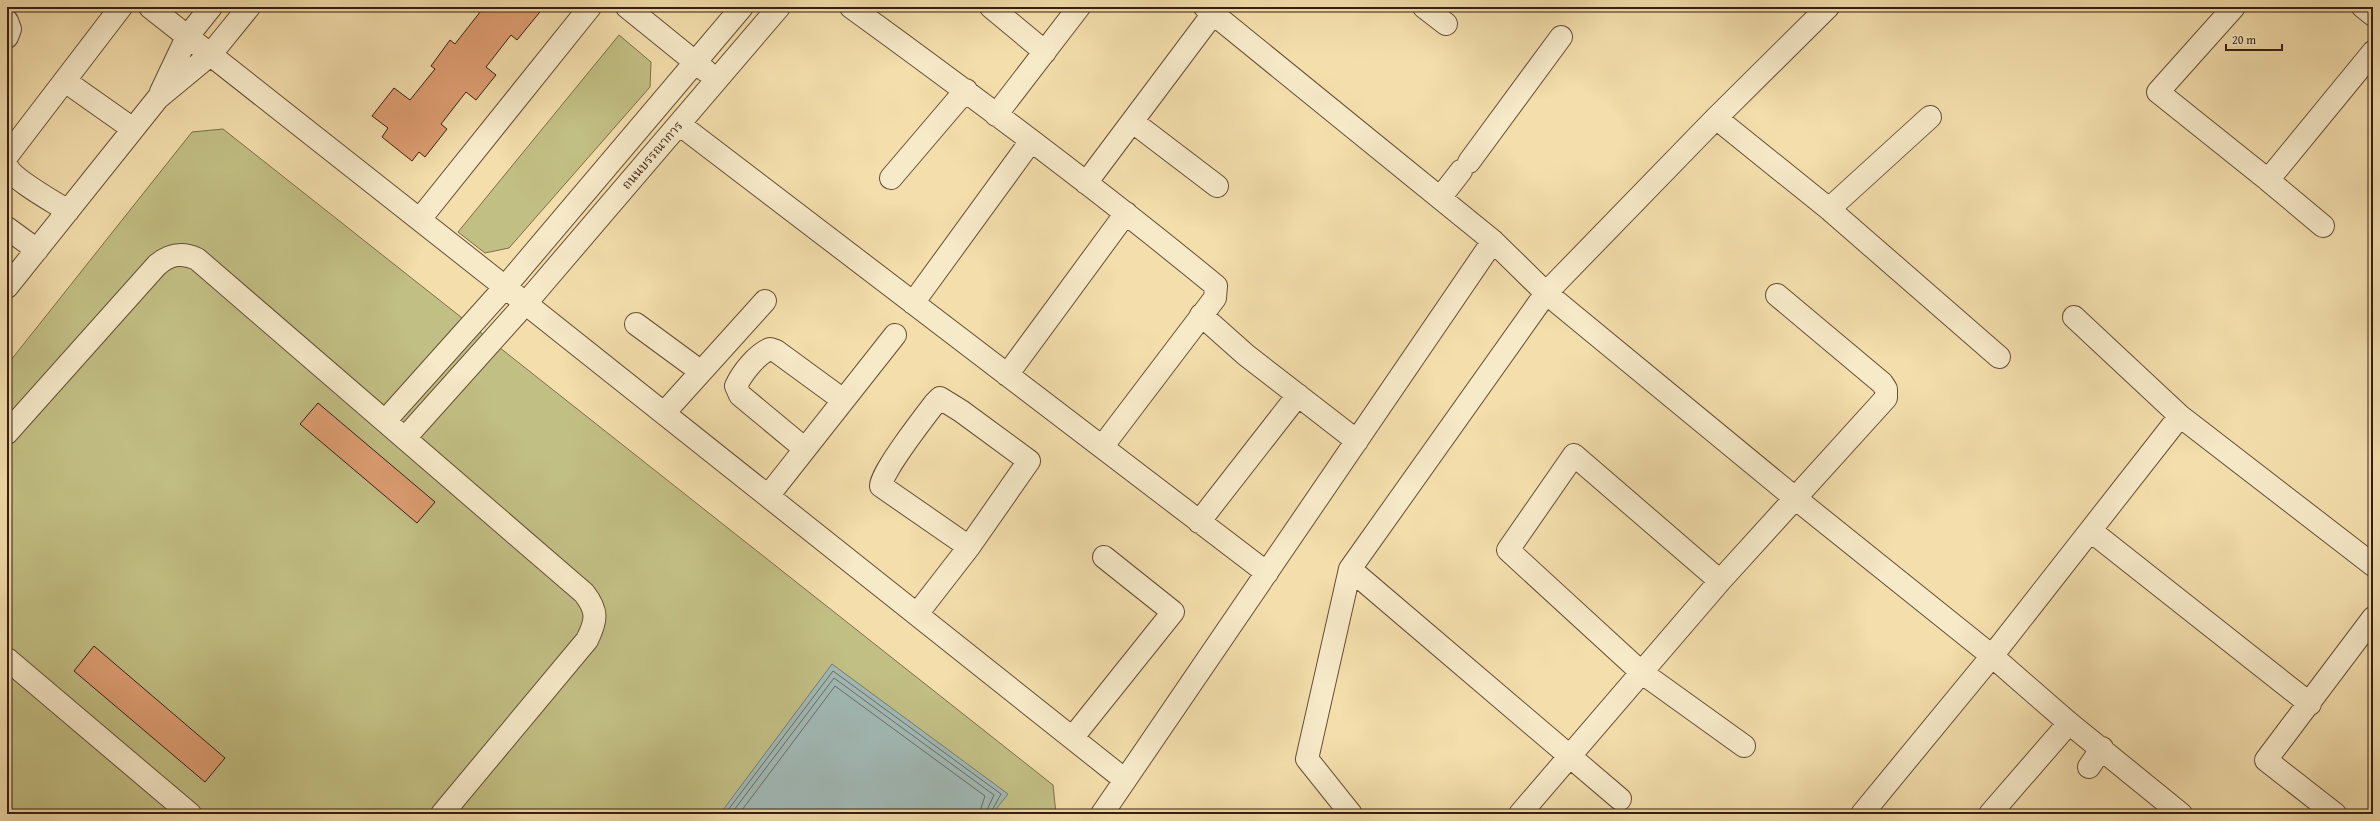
<svg xmlns="http://www.w3.org/2000/svg" width="2380" height="821" font-family="'Gentium Book Plus','Noto Serif Thai',serif">
<style>
.green{fill:#c2bf84;stroke:#7c6e4a}
.water{fill:#a1b9b6;stroke:#777b73}
.lines{fill:none;stroke-linecap:round;stroke-linejoin:round}
.shore{stroke:#6c6c62;stroke-width:1}
.building{fill:#de9e72;stroke:#371e0f}
.minor-casing{stroke:#664e36;stroke-width:24}
.minor{stroke:#f7eac9;stroke-width:22}
.labels{text-anchor:middle;dominant-baseline:central;stroke-width:3.5;stroke-linejoin:round;paint-order:stroke}
.street-label{font-size:13px;fill:#371e0f;stroke:#f7eac9}
</style>
<rect width="100%" height="100%" fill="#f3deac"/>
<filter id="stains"><feTurbulence type="fractalNoise" baseFrequency=".005" numOctaves="4"/><feColorMatrix values="0 0 0 0 .2 0 0 0 0 .09 0 0 0 0 .02 0 0 0 .5 -.17"/></filter>
<radialGradient id="worn" r=".72"><stop offset=".6" stop-color="#630" stop-opacity="0"/><stop offset="1" stop-color="#630" stop-opacity=".3"/></radialGradient>
<path class="green" d="M619,35L651,62L650,87L509,248L485,253L458,232Z
M223,129L1053,785L1056,814H7V365L192,132Z"/>
<path class="water" d="M832,664L1008,794L992,814H720Z"/>
<g class="lines">
<path class="shore" d="M725,814L833,671L1001,794L990,814
M731,814L834,678L994,795L985,814
M739,814L835,686L985,796L979,814"/>
</g>
<path class="building" d="M484,7H544L517,40L511,35L486,67L496,75L476,100L466,92L441,124L447,129L425,157L419,152L412,161L382,137L388,128L372,116L394,88L410,100L435,69L431,66L450,40L455,44Z
M318,403L435,502L417,523L300,424Z
M94,646L225,758L205,782L74,671Z"/>
<g class="lines">
<g class="minor-casing">
<path id="minor" d="M150,7L505,287L1125,780
M627,7L706,71
M851,7C975,97 1098,189 1216,286L1215,298L1102,447
M991,7L1045,52
M1205,7L1493,241L1546,293L1795,498L1992,656L2069,723L2181,814
M1424,7L1446,24
M2234,7L2158,92L2268,180L2373,52
M2363,7L2373,15
M7,21L10,29L7,37
M65,81L133,129
M161,92L187,37L211,7
M996,115L1079,7
M1716,118L1829,209L1999,357
M1133,122L1217,186
M679,124L1267,573
M7,156L121,7
M1469,162L1561,37
M7,166C12,179 54,202 68,211
M891,178L966,90
M2268,180L2323,226
M1086,183L1218,7
M1440,198L1461,171
M1829,209L1930,117
M420,219L590,7
M7,228L37,250
M7,287L158,98L210,55L249,7
M913,303L1031,141
M1201,315L1246,355L1357,441
M2074,317L2180,416
M636,324L700,371
M1007,375L1126,213
M664,413L765,301
M385,421L505,287L742,7
M7,433L157,265C170,254 182,252 197,259L584,593C598,611 597,620 587,640L442,814
M405,438L526,303L779,7
M805,449L740,395L736,386C742,373 757,354 770,349L776,351L843,400
M768,496L895,335
M1199,522L1298,395
M2091,531L2310,704
M1350,569L1620,799
M1720,581L1574,455L1508,550L1641,672L1744,746
M917,614L969,547L1029,461L961,411L940,398L935,403C925,416 880,474 881,486L969,547
M7,659L190,814
M1073,737L1173,612L1104,557
M2089,767L2102,748
M1102,814L1493,241
M1351,814L1307,759L1350,569L1546,293L1716,118L1828,7
M1520,814L1720,581L1886,398V389L1882,383L1777,295
M1862,814L1992,656L2180,416L2373,565
M1990,814L2069,723
M2335,814L2266,760L2373,618"/>
</g>
<use href="#minor" class="minor"/>
</g>
<g class="labels">
<g class="street-label">
<text transform="translate(652 155) rotate(-49)">ถนนบรรณาการ</text>
</g>
</g>
<rect width="2380" height="821" fill="none" stroke="#f3deac" stroke-width="24"/>
<rect x="8" y="8" width="2364" height="805" fill="none" stroke="#371e0f" stroke-width="2"/>
<rect x="12" y="12" width="2356" height="797" fill="none" stroke="#371e0f"/>
<path d="M2226 44v6h56v-6" fill="none" stroke="#371e0f" stroke-width="2"/>
<text x="2232" y="44" font-size="12" fill="#371e0f" stroke="#f7eac9" stroke-width="3" paint-order="stroke">20 m</text>
<rect width="100%" height="100%" filter="url(#stains)"/>
<rect width="100%" height="100%" fill="url(#worn)"/>
</svg>
